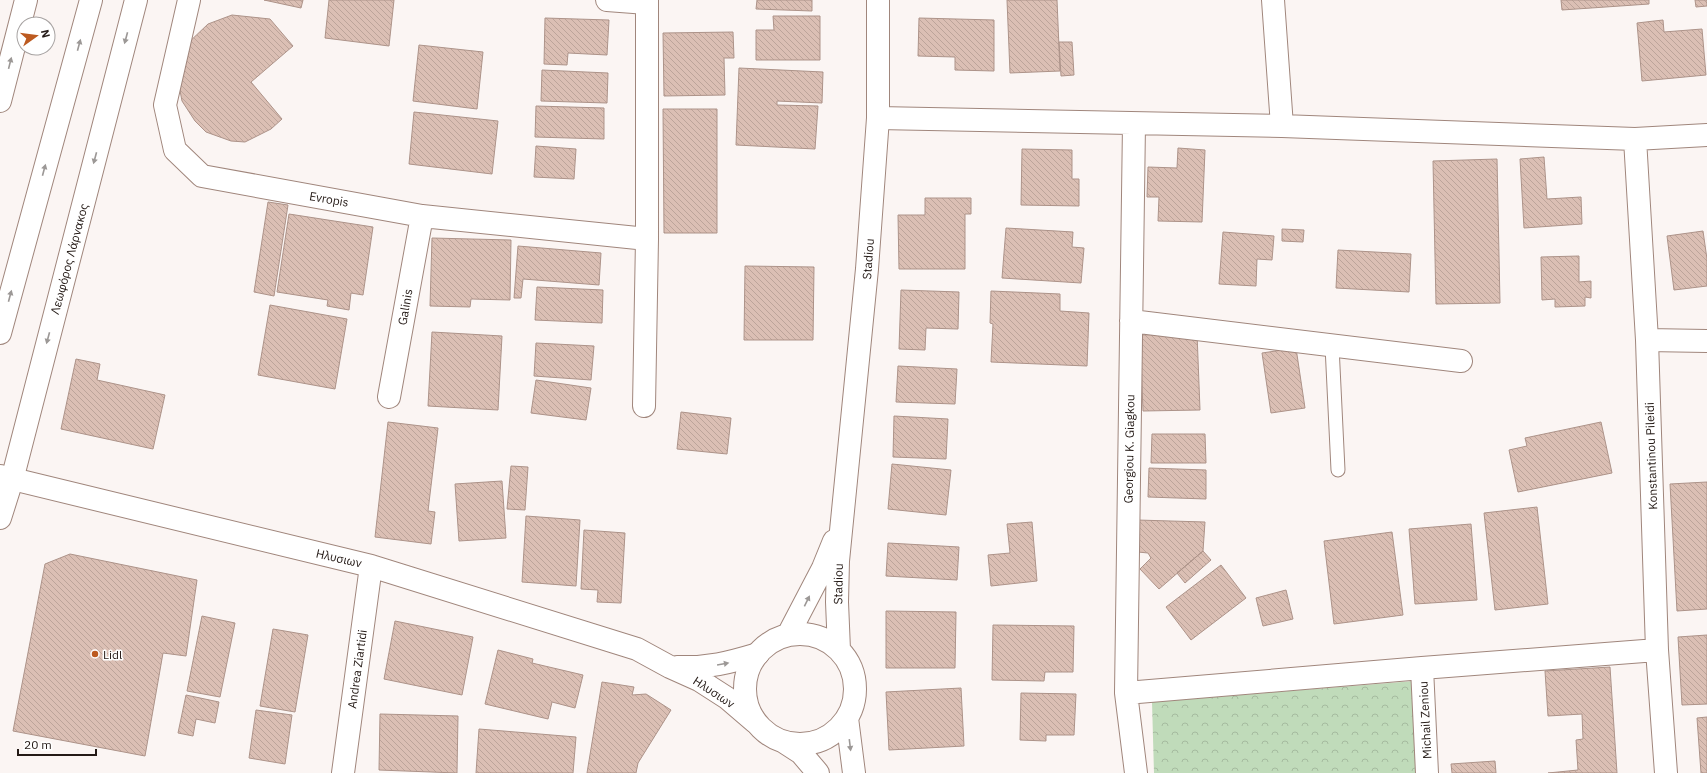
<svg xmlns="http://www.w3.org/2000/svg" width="1707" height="773" font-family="'IBM Plex Sans',sans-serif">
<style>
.forest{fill:url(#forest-crowns)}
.building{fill:url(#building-back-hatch);stroke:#ad9389}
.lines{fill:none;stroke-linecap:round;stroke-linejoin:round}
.service-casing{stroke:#a0867c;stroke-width:15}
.minor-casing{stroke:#a0867c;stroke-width:24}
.tertiary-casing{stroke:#a0867c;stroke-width:24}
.secondary-casing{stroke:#a0867c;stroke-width:24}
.service{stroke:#fff;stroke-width:13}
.minor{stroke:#fff;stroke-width:22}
.tertiary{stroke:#fff;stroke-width:22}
.secondary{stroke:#fff;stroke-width:22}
.oneway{fill:#9c9896}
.poi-dot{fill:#bc5a20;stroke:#fff;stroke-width:1.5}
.labels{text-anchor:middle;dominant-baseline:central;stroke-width:3;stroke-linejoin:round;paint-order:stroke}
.street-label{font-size:12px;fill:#241a16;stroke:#fff}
.poi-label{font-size:12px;fill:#241a16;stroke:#fff;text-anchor:start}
</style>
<defs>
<pattern id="forest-crowns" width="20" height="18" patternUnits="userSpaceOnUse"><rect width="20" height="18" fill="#c0dbba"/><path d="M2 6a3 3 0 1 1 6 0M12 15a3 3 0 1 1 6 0" fill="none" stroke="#a5bb9f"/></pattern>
<pattern id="building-back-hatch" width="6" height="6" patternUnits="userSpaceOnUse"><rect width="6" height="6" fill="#dbbfb4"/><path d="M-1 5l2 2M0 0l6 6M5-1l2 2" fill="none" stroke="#bca49a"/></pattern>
</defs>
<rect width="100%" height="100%" fill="#fbf5f3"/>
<path class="forest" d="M1414,681L1416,773H1154L1152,702Z"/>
<path class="building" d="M264,0H303L301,8Z
M329,0H394L389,46L325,38Z
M757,0H812V11L756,9Z
M1007,0H1057L1060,71L1010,73Z
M1561,0H1649V4L1562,10Z
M1695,0H1707V6L1696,7Z
M232,15L270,19L293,46L251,82L282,119L271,129L245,142L231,141L206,132L195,121L182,101L177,75L185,46L208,24Z
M773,16H820V60H756V30H774Z
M545,18L609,20L607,55L568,53L567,65L544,64Z
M919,18L994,20V71L955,70V57L918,56Z
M1663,20L1664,32L1702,29L1706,75L1642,81L1637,23Z
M733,32L734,58H724L725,95L664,96L663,33Z
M1059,42H1072L1074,75L1061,76Z
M419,45L483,52L477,109L413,101Z
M739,68L823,72L822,103L777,101V105L818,106L815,149L736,145Z
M542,70L608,73L607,103L541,101Z
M536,106L604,108V139L535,137Z
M663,109H717V233H664Z
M414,112L498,121L492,174L409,164Z
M536,146L576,149L574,179L534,177Z
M1178,148L1205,150L1202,222L1158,221L1159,197H1147L1148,167L1177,168Z
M1022,149L1072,150V179H1079V206L1021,205Z
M1544,157L1547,199L1581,197L1582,224L1524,228L1520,159Z
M1497,159L1500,303L1436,304L1433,161Z
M925,198H971V214H965V269H899L898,215H925Z
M268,202L288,205L274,296L254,292Z
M289,214L373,227L363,295L351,293L349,310L327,306L328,300L277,292Z
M1006,228L1073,232L1072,247L1084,248L1081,283L1002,278Z
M1282,229L1304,230L1303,242L1282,241Z
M1703,231L1707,259V286L1674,290L1667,236Z
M1223,232L1274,236L1272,260L1257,259L1256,286L1219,284Z
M432,238L511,240L510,300L471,299L470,307L430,306Z
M518,246L601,253L599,285L523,279L521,298H514Z
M1338,250L1411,254L1409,292L1336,288Z
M1579,256V282L1591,281V298L1585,297V306L1555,307V299L1542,300L1541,257Z
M745,266L814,267L813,340H744Z
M537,287L603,290L602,323L535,320Z
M901,290L959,292L958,329L926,328L925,350L899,349Z
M991,291L1060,294V311L1089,313L1087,366L991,362L993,324L990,323Z
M270,305L347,319L335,389L258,375Z
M432,332L502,336L498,410L428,406Z
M1197,333L1200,410L1143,411L1140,335Z
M536,343L594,346L591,380L534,376Z
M1296,348L1305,408L1271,413L1262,353Z
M76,359L100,364L97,380L165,395L153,449L61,429Z
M898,366L957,369L955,404L896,402Z
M536,380L591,388L586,420L531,413Z
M681,412L731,418L727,454L677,449Z
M894,416L948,419L946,459L893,457Z
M388,422L438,428L428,511L435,512L431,544L375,537Z
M1601,422L1612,473L1518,492L1509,450L1527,446L1525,438Z
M1152,434H1205L1206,463H1151Z
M892,464L951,470L946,515L888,509Z
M511,466L528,467L525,510L507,509Z
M1149,468L1206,470V499L1148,497Z
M502,481L506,538L459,541L455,484Z
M1707,482V609L1677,611L1670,484Z
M1537,507L1548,604L1495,610L1484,513Z
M526,516L580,520L576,586L522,582Z
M1137,520L1205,522L1203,551L1159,589L1140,569L1151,558L1148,553L1138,552Z
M1032,522L1037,581L991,586L988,555L1010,553L1007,524Z
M1471,524L1477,600L1415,604L1409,529Z
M584,530L625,533L621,603L597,602L598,590L581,589Z
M1392,532L1403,615L1334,624L1324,541Z
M888,543L959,547L957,580L886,576Z
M1203,551L1211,560L1185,583L1177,573Z
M70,554L197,580L186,656L163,653L145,756L13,731L45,564Z
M1221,565L1246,598L1191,640L1166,607Z
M1286,590L1293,619L1263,626L1256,598Z
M886,611L956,612L955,668H886Z
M202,616L235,623L220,697L187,691Z
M395,621L473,637L462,695L384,679Z
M993,625L1074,626L1073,672H1045L1044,681L992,680Z
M273,629L308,635L295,712L260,706Z
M1707,635V704L1682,705L1678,637Z
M498,650L533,659L532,663L583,675L575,708L552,702L548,719L485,704Z
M1610,667L1617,773H1548L1578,770L1576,740L1583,739L1582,714L1548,716L1545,671Z
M602,682L634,687L632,695L646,694L671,710L638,763L636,773H587Z
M961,688L964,746L889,750L886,692Z
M1021,693L1076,694L1074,735H1046V741L1020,740Z
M186,695L219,702L215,723L196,719L193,736L178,733Z
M256,710L292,715L285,764L249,758Z
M380,714L458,716L457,773L379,770Z
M1707,717V773H1701L1697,718Z
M479,729L576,737L573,773H476Z
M1495,761L1496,773H1452L1451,764Z"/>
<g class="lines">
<g class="service-casing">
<path id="service" d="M1332,346L1338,470"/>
</g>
<g class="minor-casing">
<path id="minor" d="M189,0L165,105L175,150L202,176L422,216L647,239
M607,0L647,3
M1273,0L1282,126
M0,101L26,0
M878,118L1282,126L1635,139L1707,135
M1134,124L1126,693L1136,773
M1635,139L1647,340L1657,650L1666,773
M1131,321L1461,361
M1647,340L1707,341
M389,397L422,216
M644,406L647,239V0
M0,476L371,566L637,649L670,667L699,680L727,698L755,722
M677,667C709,668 728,663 758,654
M1422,668L1427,773
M1126,693L1422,668L1657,650
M343,773L371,566"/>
</g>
<g class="tertiary-casing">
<path id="tertiary" d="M745 689a55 55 0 1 1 110 0a55 55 0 1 1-110 0Z
M788,635L823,568L834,541
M839,650L837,602L838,561L867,269L878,118V0
M847,718L854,773
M784,742L801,753L818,773"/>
</g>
<g class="secondary-casing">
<path id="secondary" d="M0,333L91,0
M0,518L12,480L136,0"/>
</g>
<use href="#service" class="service"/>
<use href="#minor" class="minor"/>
<use href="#tertiary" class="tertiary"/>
<use href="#secondary" class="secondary"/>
</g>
<defs><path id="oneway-solid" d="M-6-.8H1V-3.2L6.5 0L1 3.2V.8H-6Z"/></defs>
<g class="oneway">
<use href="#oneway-solid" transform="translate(126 38) rotate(105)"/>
<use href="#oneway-solid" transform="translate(79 45) rotate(-75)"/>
<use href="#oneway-solid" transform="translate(10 63) rotate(-76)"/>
<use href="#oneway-solid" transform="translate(95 158) rotate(105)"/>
<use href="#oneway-solid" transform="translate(44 170) rotate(-75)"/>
<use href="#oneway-solid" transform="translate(10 296) rotate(-75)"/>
<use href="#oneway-solid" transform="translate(48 338) rotate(105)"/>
<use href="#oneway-solid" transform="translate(807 601) rotate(-64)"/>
<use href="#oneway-solid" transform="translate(723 664) rotate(-10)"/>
<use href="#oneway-solid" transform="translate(850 745) rotate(83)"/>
</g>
<circle class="poi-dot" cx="95" cy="654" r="4"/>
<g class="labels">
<g class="street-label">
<text transform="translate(329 199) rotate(10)">Evropis</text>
<text transform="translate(69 259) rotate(-75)">Λεωφόρος Λάρνακος</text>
<text transform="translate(868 259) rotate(-86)">Stadiou</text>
<text transform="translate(405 307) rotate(-80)">Galinis</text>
<text transform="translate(1129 449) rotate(-89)">Georgiou K. Giagkou</text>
<text transform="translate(1651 456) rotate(-92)">Konstantinou Pileidi</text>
<text transform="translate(339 558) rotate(13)">Ηλυσιων</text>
<text transform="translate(838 584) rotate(-89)">Stadiou</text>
<text transform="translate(357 669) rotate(-82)">Andrea Ziartidi</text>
<text transform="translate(714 692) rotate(33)">Ηλυσιων</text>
<text transform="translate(1425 720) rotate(-93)">Michail Zeniou</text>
</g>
<g class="poi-label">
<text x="103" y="654">Lidl</text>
</g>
</g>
<g transform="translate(36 36) rotate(76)"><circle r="19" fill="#ffffff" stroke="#a7a3a2"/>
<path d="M0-3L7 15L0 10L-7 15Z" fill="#bc5a20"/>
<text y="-6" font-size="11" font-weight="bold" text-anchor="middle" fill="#241a16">N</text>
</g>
<path d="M18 749v6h78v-6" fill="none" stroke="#241a16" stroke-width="2"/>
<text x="24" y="749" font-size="12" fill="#241a16" stroke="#ffffff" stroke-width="3" paint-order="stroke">20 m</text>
</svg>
